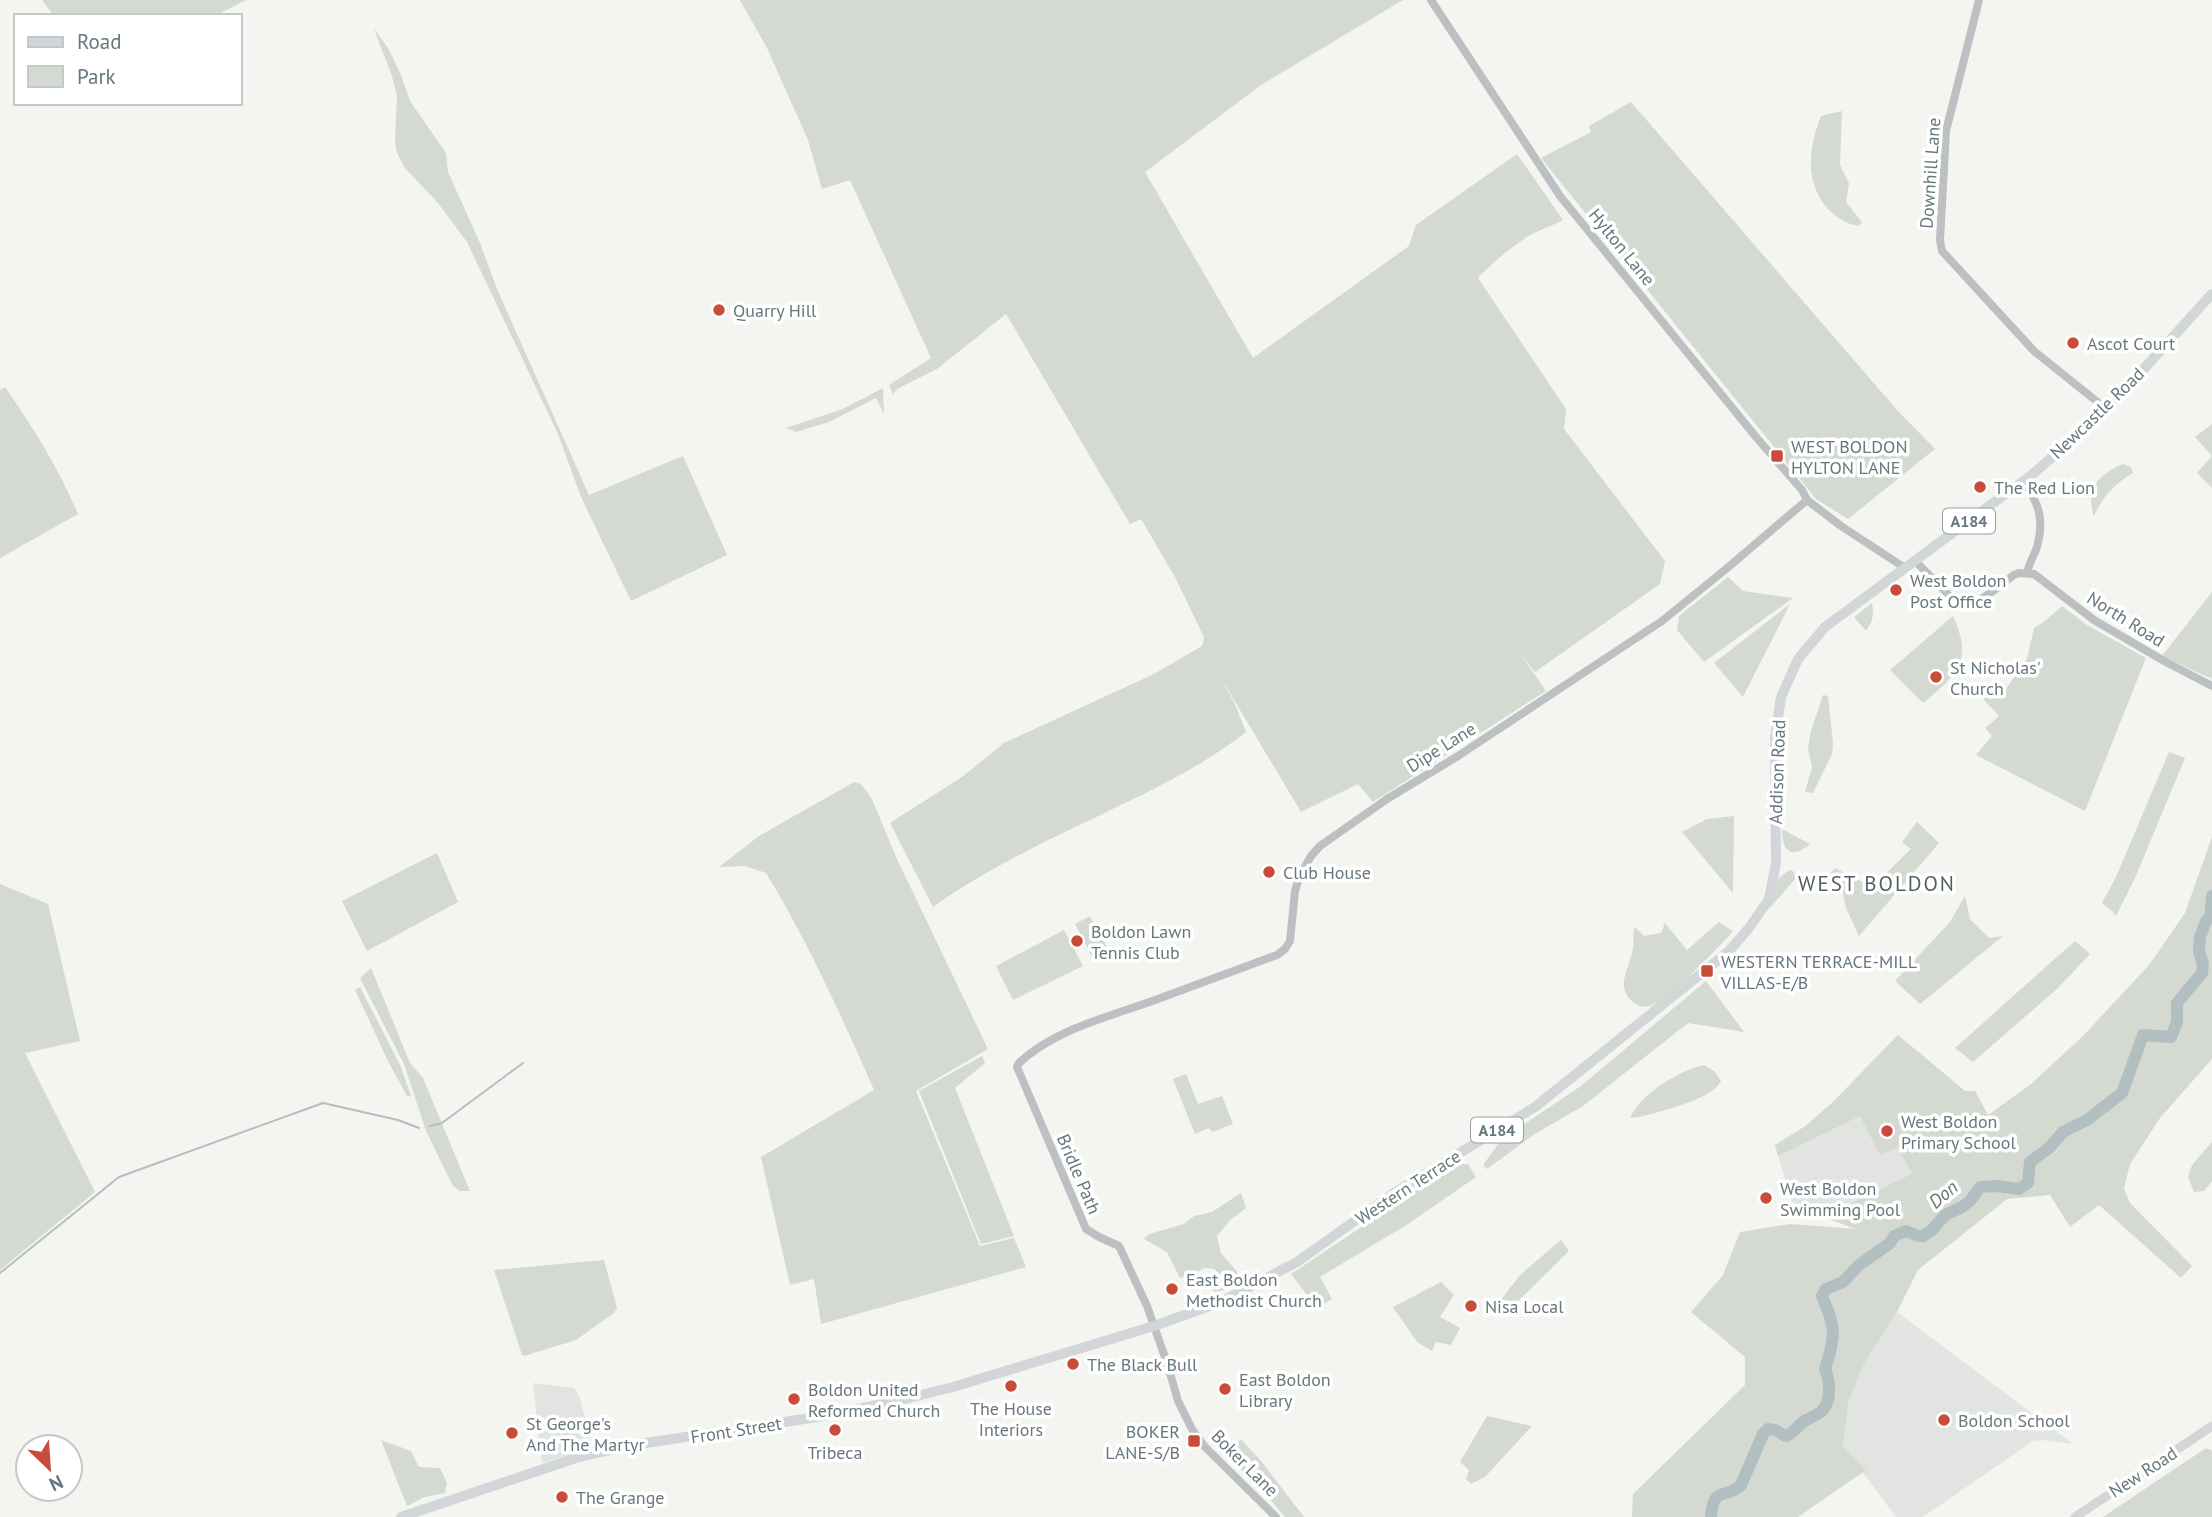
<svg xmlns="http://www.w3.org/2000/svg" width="2212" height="1517" font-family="'PT Sans',sans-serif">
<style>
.built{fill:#e2e4e2}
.green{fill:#d4d9d1}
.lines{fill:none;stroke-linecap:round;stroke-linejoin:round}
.stream{stroke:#b2bfc1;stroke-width:2}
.river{stroke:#b2bfc1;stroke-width:12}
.tertiary{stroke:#bcc0c2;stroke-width:8}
.secondary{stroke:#d2d6d9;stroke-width:9}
.primary{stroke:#d2d6d9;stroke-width:10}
.poi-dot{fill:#cb4b3a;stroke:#fff;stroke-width:2.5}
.labels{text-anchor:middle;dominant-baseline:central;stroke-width:7;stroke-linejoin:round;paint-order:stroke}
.shield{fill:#fff;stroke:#95a0a5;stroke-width:2}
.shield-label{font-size:16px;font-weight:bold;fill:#67777e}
.street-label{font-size:18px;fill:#67777e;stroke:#fff}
.poi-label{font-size:18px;fill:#67777e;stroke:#fff;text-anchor:start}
.water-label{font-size:19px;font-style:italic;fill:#63777b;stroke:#fff}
.quarter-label{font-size:21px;letter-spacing:2px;fill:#545f64;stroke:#fff}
</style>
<rect width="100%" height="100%" fill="#f4f4f1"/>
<path class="built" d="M1898,1035L1965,1091H1975L1987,1115L1860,1229L1823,1217L1792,1202L1775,1145L1807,1125L1834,1101Z
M1897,1312L2073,1444L2042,1440L2033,1441L1923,1517H1896L1843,1446L1849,1400L1864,1364Z
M533,1383L574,1388L580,1398L592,1448L542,1463Z"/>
<path class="green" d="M42,0H246L215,16H54Z
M740,0H1403L1261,85L1145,172L1253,358L1409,246L1416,225L1517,154L1563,220C1552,226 1538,230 1527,237C1509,249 1492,263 1478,278L1566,409L1564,429L1665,561L1660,584L1535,672L1521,655L1546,691L1373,802L1358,784L1301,812L1218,673L1235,704L1246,732C1198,770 1143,794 1088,821C1035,846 981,873 933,907L890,823L962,777L1004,743L1154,674L1202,646L1204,637L1175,577L1141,519L1130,524L1006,314L937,369L897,389L893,394L889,385L931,358L850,180L822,189L808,140L767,48Z
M374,29L388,48L401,75L410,101L446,153L448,172L480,243L497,289L589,495L683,456L727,555L631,601L581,497L558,434L467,242L438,203L405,168L397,153L395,141L397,96L392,76Z
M1631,102L1897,410L1935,449L1848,519L1816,499L1541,158L1591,132L1589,126Z
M1842,111L1840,165L1849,183L1846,202L1862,222L1859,226C1829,221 1809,190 1811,160C1811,146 1816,129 1821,116Z
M5,387C34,429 58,467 78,514L0,558V390Z
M883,388L884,414L876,398L829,422L796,432L786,428L843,409Z
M2212,424V488L2197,473L2212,456L2195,437Z
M2123,464L2131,467L2133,473C2113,485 2103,496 2094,516C2085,489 2099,474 2123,464Z
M1728,577L1743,591L1793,598L1704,662L1677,630L1679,616Z
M2212,592V679L2162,656Z
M1872,603C1874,615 1873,621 1866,631L1854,617Z
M1790,604L1743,697L1714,663Z
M2062,606L2087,625L2146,658L2085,811L1976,755L1992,736L1985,728L1999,716L1983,699L1991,690L2001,696L2027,659L2034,628L2044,622Z
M1953,616C1974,662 1956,675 1923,703L1890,670Z
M1823,695L1828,696L1833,743L1832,754L1813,793L1805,792L1812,767L1808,749L1811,731Z
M2169,752L2185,758L2135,878L2116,916L2112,911L2102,903L2116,877Z
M854,782L861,784L872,799L896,857L988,1049L916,1091L980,1246L1014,1238L1026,1267L821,1324L814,1279L790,1285L761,1157L874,1090C841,1015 808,942 766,873L745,866L719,867L759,836Z
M1734,816L1733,893L1682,832L1707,819Z
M1917,822L1939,843L1859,936L1846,908L1842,888L1828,877L1835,868L1872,887L1911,849L1902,842Z
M1782,829L1810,844C1791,860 1782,851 1782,829Z
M2212,837V1059L2160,1118L2130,1164L2124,1188L2130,1203L2192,1266L2181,1278L2099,1205L2070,1227L2050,1195L2007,1199L1918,1270L1897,1312L1864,1364L1849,1400L1843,1446L1866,1470L1798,1517H1632L1633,1494L1745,1385V1357L1691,1312L1723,1275L1740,1232L1790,1224L1856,1229L1823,1217L1912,1174L1898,1147L1880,1155L1860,1116L1778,1156L1775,1145L1807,1125L1834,1101L1898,1035L1965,1091H1975L1988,1115L2031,1084L2082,1037L2150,964L2185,913Z
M437,853L458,902L367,951L342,901Z
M1789,870L1793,871L1796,878L1769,909L1779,878Z
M0,884L48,904L80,1041L25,1053L95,1192L0,1270Z
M1965,896L1970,919L1989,938L2003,936L1920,1004L1895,981L1950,922Z
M1090,916L1110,953L1094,961L1075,924Z
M1719,922L1733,931C1719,947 1667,1002 1649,1006C1644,1008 1638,1006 1634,1003C1613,987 1631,966 1633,948C1634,940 1632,935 1635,927L1644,936L1661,933L1665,923L1687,950Z
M1064,930L1083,966L1013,1000L996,966Z
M2075,941L2090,954L2058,988L1973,1062L1955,1048Z
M371,968L410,1063L423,1078L470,1191H460L453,1186L426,1131L404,1064L360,978Z
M1706,981L1744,1032L1688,1023L1583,1106L1533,1135L1487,1169L1483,1165L1502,1139L1581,1086Z
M360,987L400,1065L411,1096H407L388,1061L355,990Z
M982,1056L985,1063L955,1088L1014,1236L981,1244L919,1091Z
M1704,1065L1715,1072L1721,1081C1712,1100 1658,1112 1639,1117L1630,1118C1641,1094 1679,1070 1704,1065Z
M1186,1074L1198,1104L1222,1096L1233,1124L1212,1132L1209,1128L1195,1134L1173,1079Z
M2212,1142V1181L2204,1191L2194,1192L2188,1177L2192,1165Z
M1456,1164H1468L1476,1177L1408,1224L1320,1277L1332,1299L1317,1308L1291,1274Z
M1241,1193L1246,1208L1230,1220L1217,1236L1221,1253L1244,1280L1215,1294L1212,1287L1218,1283L1215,1269L1205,1268L1180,1278L1167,1252L1144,1239L1149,1234L1184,1224L1194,1216L1212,1212Z
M1561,1240L1569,1251L1505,1314L1494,1309L1520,1275Z
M604,1260L617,1308L614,1313L576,1340L524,1356L522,1355L494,1270Z
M1441,1282L1454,1295L1440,1317L1460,1328L1451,1345L1436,1342L1432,1351L1417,1342L1393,1307Z
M1487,1416L1532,1426L1485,1477L1471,1484L1466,1479L1469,1470L1460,1462Z
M1241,1439L1261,1461L1304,1517H1285L1263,1491L1226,1455Z
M381,1440L411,1451L419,1467L440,1468L447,1483L445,1493L425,1497L407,1506Z
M2206,1448L2212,1451V1517H2103Z"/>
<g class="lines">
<path class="stream" d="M430,1126L442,1123L523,1063
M0,1273L119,1177L323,1103L398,1120L419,1128"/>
<path class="river" d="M1711,1517C1713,1485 1727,1499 1741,1485L1763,1434L1768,1429L1775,1430L1786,1436C1793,1433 1797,1427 1803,1422C1809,1418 1816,1416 1822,1411C1832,1400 1830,1381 1825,1369C1836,1336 1836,1328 1822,1296L1826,1289L1843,1282L1859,1265L1890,1243L1894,1236L1906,1231L1918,1236H1923L1933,1229L1945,1215L1962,1207L1970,1201L1980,1187L1997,1186L2019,1189L2028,1183L2030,1162L2049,1148L2063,1132L2087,1120L2122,1093L2143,1035L2171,1037L2177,1022V1003L2202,973L2203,964L2199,951L2200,937L2206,921L2210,918L2212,896"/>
<path class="tertiary" d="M1431,0L1560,196L1756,437L1802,490L1807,500
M1979,0L1946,131L1940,240L1942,251L2034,351L2105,408
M2025,483C2040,506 2044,520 2037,547C2034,556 2029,563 2027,573
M1915,561C1922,567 1958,606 1962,607C1973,609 2004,582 2014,575L2019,573L2034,574L2094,620L2164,661L2212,686
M1276,1517L1205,1447L1193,1431L1178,1401L1168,1366L1147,1306L1119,1246L1099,1237L1086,1229L1017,1067L1019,1063C1055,1029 1109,1017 1155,1000C1196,985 1236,970 1277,955L1285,949L1290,941L1295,891L1299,878L1311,856L1320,846L1387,799L1458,756L1662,621L1726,569L1807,500L1841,526L1905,568"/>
<path class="secondary" d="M2075,1517L2212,1426"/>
<path class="primary" d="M401,1517L573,1459L596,1453L639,1444L824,1416L897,1401L953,1387L1154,1326L1221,1302L1297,1262L1394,1193L1535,1107L1728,952L1749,928L1769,899L1776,863L1775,738L1781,697L1798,659L1825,627L2008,492C2024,483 2036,471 2050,459C2110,411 2160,350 2212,294"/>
</g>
<g class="poi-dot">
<circle cx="719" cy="310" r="7"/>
<circle cx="2073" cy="343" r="7"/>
<rect x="1770" y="449" width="14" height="14" rx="3.5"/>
<circle cx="1980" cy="487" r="7"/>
<circle cx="1896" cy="590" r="7"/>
<circle cx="1936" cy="677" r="7"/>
<circle cx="1269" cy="872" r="7"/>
<circle cx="1077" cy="941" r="7"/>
<rect x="1700" y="964" width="14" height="14" rx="3.5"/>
<circle cx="1887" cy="1131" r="7"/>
<circle cx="1766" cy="1198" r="7"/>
<circle cx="1172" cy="1289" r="7"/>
<circle cx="1471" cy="1306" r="7"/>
<circle cx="1073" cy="1364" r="7"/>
<circle cx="1011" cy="1386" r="7"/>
<circle cx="1225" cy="1389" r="7"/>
<circle cx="794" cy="1399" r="7"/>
<circle cx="1944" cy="1420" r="7"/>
<circle cx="835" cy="1430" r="7"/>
<circle cx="512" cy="1433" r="7"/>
<rect x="1187" y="1434" width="14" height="14" rx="3.5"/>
<circle cx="562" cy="1497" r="7"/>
</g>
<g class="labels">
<g class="shield">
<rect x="1943" y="508.5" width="52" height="25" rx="5"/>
<rect x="1471" y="1117.5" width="52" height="25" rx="5"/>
</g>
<g class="shield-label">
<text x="1969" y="521">A184</text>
<text x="1497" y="1130">A184</text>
</g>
<g class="street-label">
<text transform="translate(1930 173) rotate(-86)">Downhill Lane</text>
<text transform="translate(1622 247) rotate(51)">Hylton Lane</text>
<text transform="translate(2097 413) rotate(-44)">Newcastle Road</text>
<text transform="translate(2126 619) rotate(32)">North Road</text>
<text transform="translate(1441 747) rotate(-32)">Dipe Lane</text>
<text transform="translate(1777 772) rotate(-88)">Addison Road</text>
<text transform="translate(1079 1174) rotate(67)">Bridle Path</text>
<text transform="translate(1408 1187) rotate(-33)">Western Terrace</text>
<text transform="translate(736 1430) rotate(-9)">Front Street</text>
<text transform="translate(1245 1463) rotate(45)">Boker Lane</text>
<text transform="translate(2143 1472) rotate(-33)">New Road</text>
</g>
<g class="poi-label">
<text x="733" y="310">Quarry Hill</text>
<text x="2087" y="343">Ascot Court</text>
<text x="1791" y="446">WEST BOLDON<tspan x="1791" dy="21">HYLTON LANE</tspan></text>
<text x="1994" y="487">The Red Lion</text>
<text x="1910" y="580">West Boldon<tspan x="1910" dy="21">Post Office</tspan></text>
<text x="1950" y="667">St Nicholas'<tspan x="1950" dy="21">Church</tspan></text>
<text x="1283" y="872">Club House</text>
<text x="1091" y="931">Boldon Lawn<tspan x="1091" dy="21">Tennis Club</tspan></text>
<text x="1721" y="961">WESTERN TERRACE-MILL<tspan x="1721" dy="21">VILLAS-E/B</tspan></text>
<text x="1901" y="1121">West Boldon<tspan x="1901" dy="21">Primary School</tspan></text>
<text x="1780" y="1188">West Boldon<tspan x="1780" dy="21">Swimming Pool</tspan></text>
<text x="1186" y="1279">East Boldon<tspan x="1186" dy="21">Methodist Church</tspan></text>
<text x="1485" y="1306">Nisa Local</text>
<text x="1087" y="1364">The Black Bull</text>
<text x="1239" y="1379">East Boldon<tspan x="1239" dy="21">Library</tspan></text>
<text x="808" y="1389">Boldon United<tspan x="808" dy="21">Reformed Church</tspan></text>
<text x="1011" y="1408" text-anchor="middle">The House<tspan x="1011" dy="21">Interiors</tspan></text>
<text x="1958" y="1420">Boldon School</text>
<text x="526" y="1423">St George's<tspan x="526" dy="21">And The Martyr</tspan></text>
<text x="1180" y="1431" text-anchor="end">BOKER<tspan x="1180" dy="21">LANE-S/B</tspan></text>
<text x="835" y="1452" text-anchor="middle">Tribeca</text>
<text x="576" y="1497">The Grange</text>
</g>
<g class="water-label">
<text transform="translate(1943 1194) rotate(-40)">Don</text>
</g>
<g class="quarter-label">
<text x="1877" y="883">WEST BOLDON</text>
</g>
</g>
<rect x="14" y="14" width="228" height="91" fill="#ffffff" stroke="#c2c9cb" stroke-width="2"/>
<rect x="28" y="37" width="35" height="10" fill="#d2d6d9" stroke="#c2c9cb" stroke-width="2"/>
<text x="77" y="49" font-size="21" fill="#67777e">Road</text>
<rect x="28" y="66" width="35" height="21" fill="#d4d9d1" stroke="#c2c9cb" stroke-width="2"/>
<text x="77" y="84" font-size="21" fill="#67777e">Park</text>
<g transform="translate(49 1468) rotate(155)"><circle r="33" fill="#ffffff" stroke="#c2c9cb" stroke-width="2"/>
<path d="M0-5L12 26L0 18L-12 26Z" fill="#cb4b3a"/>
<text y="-10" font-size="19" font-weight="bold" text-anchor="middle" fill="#67777e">N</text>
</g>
</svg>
